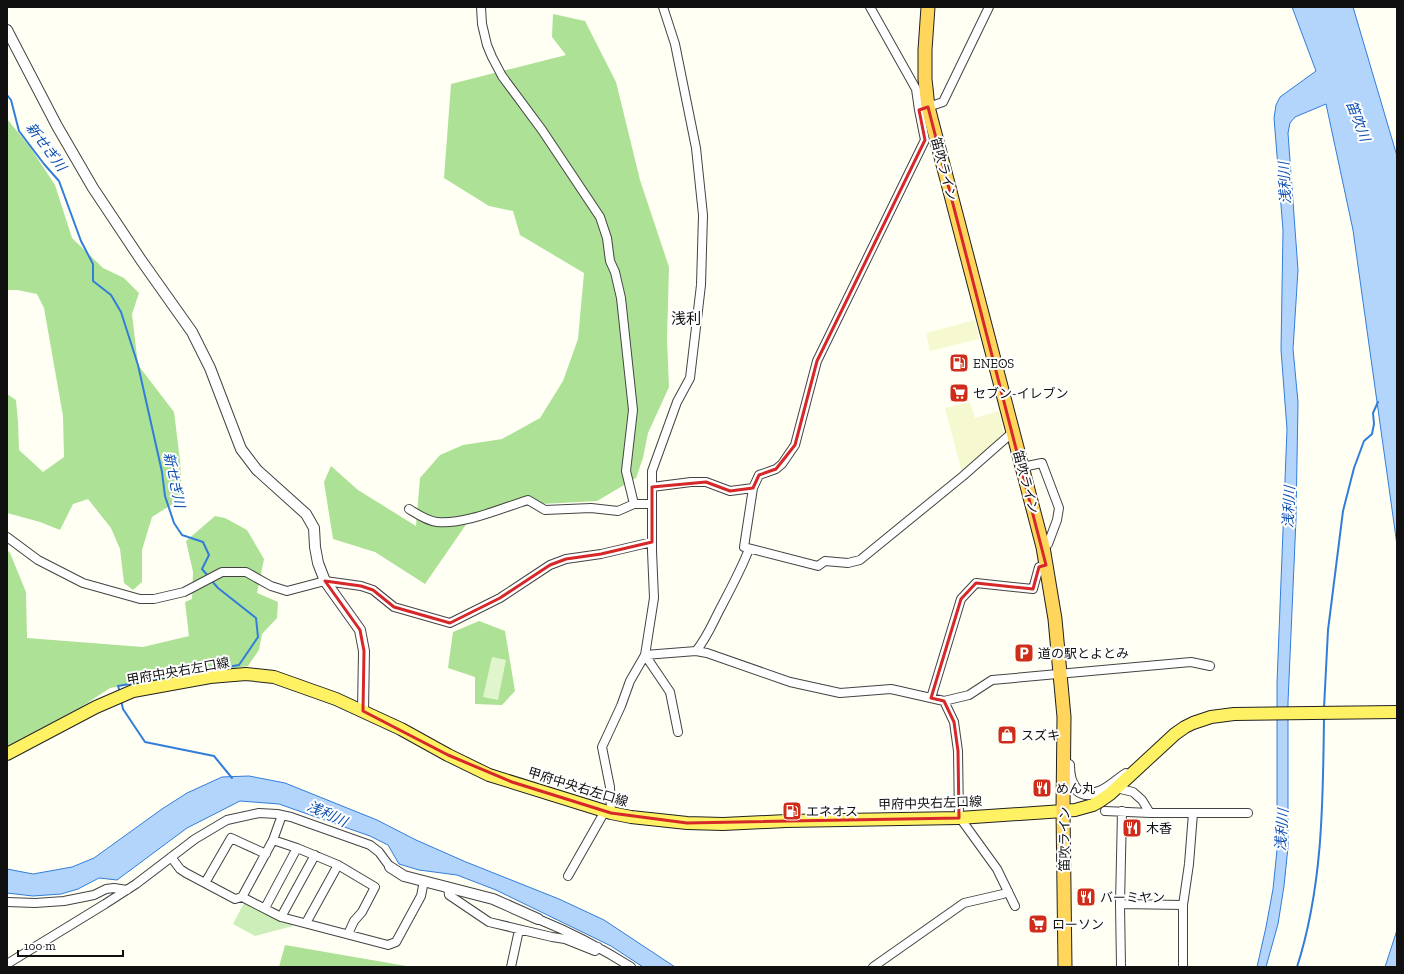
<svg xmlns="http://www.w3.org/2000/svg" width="1404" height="974" font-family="'Zilla Slab','Noto Sans JP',serif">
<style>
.farmland{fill:#f6f9d0}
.green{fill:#cceeb8}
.forest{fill:#ace196}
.pitch{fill:#e0f5cb}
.water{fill:#b3d5fc;stroke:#327dda}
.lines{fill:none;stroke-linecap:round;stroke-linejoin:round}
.stream{stroke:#327dda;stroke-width:2}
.minor-casing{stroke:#434343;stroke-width:10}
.tertiary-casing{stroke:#434343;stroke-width:12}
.primary-casing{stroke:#212121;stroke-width:14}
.trunk-casing{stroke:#212121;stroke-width:15}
.minor{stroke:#fff;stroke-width:8}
.tertiary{stroke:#fff;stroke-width:10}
.primary{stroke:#fff164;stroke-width:12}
.trunk{stroke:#ffd65b;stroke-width:13}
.marked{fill:none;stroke:#d62828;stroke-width:3;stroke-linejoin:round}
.labels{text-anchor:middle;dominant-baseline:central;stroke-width:4;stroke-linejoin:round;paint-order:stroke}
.street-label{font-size:13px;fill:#101010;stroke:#fff}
.poi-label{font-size:13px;fill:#101010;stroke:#fff;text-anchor:start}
.water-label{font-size:14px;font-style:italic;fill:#0c4fb0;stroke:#fff}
.quarter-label{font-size:15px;fill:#101010;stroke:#fff}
</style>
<rect width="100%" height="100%" fill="#fffff4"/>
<path class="farmland" d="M975,320L979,339L930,351L926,333Z
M970,402L975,418L999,411L1005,438L963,476L945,408Z"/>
<path class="green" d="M245,901L293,923V926L255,936L233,924Z"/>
<path class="forest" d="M553,14L585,21L616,82L640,180L669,267L667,339L669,387L648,433L643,458L636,478L597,501L541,504L474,513L425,584L375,552L333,539L324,482L331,466L358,490L416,526L420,478L440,455L463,445L502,439L540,418L563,381L578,339L584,273L520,235L513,211L489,206L444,178L451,84L566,55L552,37Z
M7,119L30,147L55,185L72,238L103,268L124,278L139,293L132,314L138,365L174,412L180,460L182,498L152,517L142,550V582L133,590L124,583L120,549L111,528L88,499L73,504L60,530L40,522L7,513V394L16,400L18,422L19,450L43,472L64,457L63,416L44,308L37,294L17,290H7Z
M215,516L225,518L247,530L264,559L257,593L278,602L277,618L262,634L259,650L248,666L110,688L81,707L7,746V550L10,553L26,592L27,638L143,647L189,636L185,602L192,599L193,572L186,541Z
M479,621L505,631L515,691L502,705L475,704V677L448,668L453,632Z
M285,945L412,967H279Z"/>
<path class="pitch" d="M492,657L506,660L498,700L483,697Z"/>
<path class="water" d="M1292,7H1353L1397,156V545L1353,230L1326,104L1295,117L1290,123L1288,133L1298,270L1293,349L1298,402L1296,519L1288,702V847L1284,886L1278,924L1266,967H1257L1266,927L1273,889L1277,850V683L1287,429L1281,350L1283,230L1274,118L1276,105L1280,97L1316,71Z
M249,776L285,783L377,820L416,840L466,862L559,899L604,920L675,967H643L611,946L496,890L457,875L419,870L399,864L388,845L370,836L279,804L240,801L187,828L117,880L99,878L78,889L61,894L33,896L7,893V869L33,874L72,867L94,858L162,809L187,793L222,777Z
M1397,930V967H1385Z"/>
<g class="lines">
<path class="stream" d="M7,95L11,100L19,131L44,164L59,181L81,241L93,264V281L111,295L121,312L138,365L162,472L165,496L174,523L182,535L203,542L209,555L202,569L209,577
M120,692L118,686L239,665L258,637L256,618L218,588L211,580
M121,700L123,709L145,742L214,756L232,778
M1324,708L1328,630L1343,511L1354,468L1364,441L1372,434L1374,424L1373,413L1378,402
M1297,967C1323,886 1323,801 1324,717"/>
<g class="minor-casing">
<path id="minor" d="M481,7L482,24L487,45L492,57L502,76L542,130L600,217L607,238L610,261L615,272L621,298L633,410L626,471L634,504
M870,7L916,89L919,110L943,102L989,7
M919,110L925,140L817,361L795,445L782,464L776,469L759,475L753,488L744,547L818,566L825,561L848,563L860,560L963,476L1013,432
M1022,467L1042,463L1059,508L1057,520L1048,544L1043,547
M652,487L691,482H706L730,491L753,488
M409,509C417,514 427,521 437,522C464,525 502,508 528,500L545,510L591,508L618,511L634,504H651
M7,537L38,560L83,583L140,599H154L184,592L222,572H246L271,586L287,591L325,581L361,586L373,590L394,607L450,623L500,598L550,565L566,559L601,554L652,542
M696,651C706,639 712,625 719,611C730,590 741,570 749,549
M645,655L696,651L707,653L790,682L840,693L891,689L944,701L969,695L992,680L1191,662L1210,666
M645,655L670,692L678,732
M931,698L961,599L976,583L1033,589L1039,567L1046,565
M944,701L954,722L958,751L959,818
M1105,811L1150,813L1142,800L1133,792L1116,788
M611,813L610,787L602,747L621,706L630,681L645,655L646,649L654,598L652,551V471L677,402L690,378L701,285L703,215L696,148L675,44L663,7
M1150,813H1248
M962,817L963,822L997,869L1015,906
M273,840L297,848L338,865L375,887L362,912L354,921L348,934
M171,857L180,869L186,873L235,899L242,897L273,840L282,815
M568,876L605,811
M205,883L231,838L266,854
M448,887L449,895L489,922L552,937L565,939L595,951L598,947
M242,897L281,917L388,945L396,942L421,896L424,881
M7,902L35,903L64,901L94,895L106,889L114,888L127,890
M1120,904L1183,905
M265,908L297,848
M281,917L315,855
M538,919C570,932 601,948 631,967
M306,923L338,865
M7,964L105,904L136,884L195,839L227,820L259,813L277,814L291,817L370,845L379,852L390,867
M511,967L519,930
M873,967L964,903L1003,894L1008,891
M1121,967L1120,904L1122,811
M1183,967V905L1189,864L1193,813"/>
</g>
<g class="tertiary-casing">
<path id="tertiary" d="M7,30L57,126L93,188L141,260L192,332L210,368L241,449L257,470L306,514L314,528L315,547L318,563L325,581L360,630L364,651L363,711
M1069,765C1069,784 1077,800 1099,792C1108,789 1118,779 1126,774
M390,867L404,876L493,899L538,919"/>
</g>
<g class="primary-casing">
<path id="primary" d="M7,754L96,707L133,691L210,677L246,674L274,677L336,699L401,729L448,755L489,775L611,813L631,817L687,823L723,824L786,821L959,818L1063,811L1075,810L1093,805L1100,801L1110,794L1175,734L1185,727L1193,723L1211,717L1234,714L1397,712"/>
</g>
<g class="trunk-casing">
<path id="trunk" d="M928,7L925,50V79L928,107L1043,547L1055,619L1064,717L1063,811L1065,967"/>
</g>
<use href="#minor" class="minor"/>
<use href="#tertiary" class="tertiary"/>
<use href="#primary" class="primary"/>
<use href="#trunk" class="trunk"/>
</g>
<path class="marked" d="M928,107L1046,565L1039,567L1033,589L976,583L961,599L931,698L944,701L954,722L958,751L959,818L687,823L611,813L512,782L448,755L363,711L364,651L360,630L325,581L361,586L373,590L394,607L450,623L500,598L550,565L566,559L601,554L652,542V487L706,482L730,491L753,488L759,475L776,469L795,445L817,361L925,140L919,110Z"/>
<defs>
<g id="fuel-square" transform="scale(1)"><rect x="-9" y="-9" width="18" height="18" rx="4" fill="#cf2d19" stroke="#fff"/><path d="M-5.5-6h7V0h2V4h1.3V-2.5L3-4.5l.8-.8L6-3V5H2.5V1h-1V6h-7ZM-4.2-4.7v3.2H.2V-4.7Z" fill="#fff"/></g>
<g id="supermarket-square" transform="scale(1)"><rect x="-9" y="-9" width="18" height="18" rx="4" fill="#cf2d19" stroke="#fff"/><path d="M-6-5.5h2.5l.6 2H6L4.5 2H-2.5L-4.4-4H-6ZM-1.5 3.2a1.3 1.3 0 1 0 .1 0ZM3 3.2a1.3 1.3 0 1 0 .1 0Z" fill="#fff"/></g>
<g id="parking-square" transform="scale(1)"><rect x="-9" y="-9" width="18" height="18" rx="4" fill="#cf2d19" stroke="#fff"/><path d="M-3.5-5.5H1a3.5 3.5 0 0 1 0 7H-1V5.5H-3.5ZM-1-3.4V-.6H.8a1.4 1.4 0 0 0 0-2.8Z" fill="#fff"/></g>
<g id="shop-square" transform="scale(1)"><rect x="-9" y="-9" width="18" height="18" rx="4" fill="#cf2d19" stroke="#fff"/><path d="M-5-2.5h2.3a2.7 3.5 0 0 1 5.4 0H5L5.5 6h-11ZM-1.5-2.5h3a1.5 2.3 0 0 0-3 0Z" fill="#fff"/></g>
<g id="restaurant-square" transform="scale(1)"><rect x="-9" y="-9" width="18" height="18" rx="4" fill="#cf2d19" stroke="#fff"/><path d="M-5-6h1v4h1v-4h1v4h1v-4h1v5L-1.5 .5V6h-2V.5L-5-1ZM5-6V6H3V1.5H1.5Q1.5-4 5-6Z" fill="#fff"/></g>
</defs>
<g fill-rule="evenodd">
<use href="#fuel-square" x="959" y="363"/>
<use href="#supermarket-square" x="959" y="393"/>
<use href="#parking-square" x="1024" y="653"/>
<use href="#shop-square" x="1007" y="735"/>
<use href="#restaurant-square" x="1042" y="788"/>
<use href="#fuel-square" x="792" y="811"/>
<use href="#restaurant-square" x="1132" y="828"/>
<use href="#restaurant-square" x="1086" y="897"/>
<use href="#supermarket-square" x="1038" y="924"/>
</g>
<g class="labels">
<g class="street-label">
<text transform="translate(944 169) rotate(75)">笛吹ライン</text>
<text transform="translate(1026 482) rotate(75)">笛吹ライン</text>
<text transform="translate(178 671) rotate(-10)">甲府中央右左口線</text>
<text transform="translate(578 787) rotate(17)">甲府中央右左口線</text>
<text transform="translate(930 803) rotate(-2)">甲府中央右左口線</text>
<text transform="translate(1064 839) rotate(-90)">笛吹ライン</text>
</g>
<g class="poi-label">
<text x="973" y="363">ENEOS</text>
<text x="973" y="393">セブン-イレブン</text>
<text x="1038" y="653">道の駅とよとみ</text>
<text x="1021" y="735">スズキ</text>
<text x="1056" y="788">めん丸</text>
<text x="806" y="811">エネオス</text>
<text x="1146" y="828">木香</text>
<text x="1100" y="897">バーミヤン</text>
<text x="1052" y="924">ローソン</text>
</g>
<g class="water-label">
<text transform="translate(1358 121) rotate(69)">笛吹川</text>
<text transform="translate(46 147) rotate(53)">新せぎ川</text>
<text transform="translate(1285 183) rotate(-93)">浅利川</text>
<text transform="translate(174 480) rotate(78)">新せぎ川</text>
<text transform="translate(1289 507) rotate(-87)">浅利川</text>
<text transform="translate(327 814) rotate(25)">浅利川</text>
<text transform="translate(1282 830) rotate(-86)">浅利川</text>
</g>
<g class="quarter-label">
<text x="686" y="319">浅利</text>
</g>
</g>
<rect width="1404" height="974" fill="none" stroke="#101010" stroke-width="16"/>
<path d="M18 950v6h105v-6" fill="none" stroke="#101010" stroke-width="2"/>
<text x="24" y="950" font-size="12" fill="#101010" stroke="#ffffff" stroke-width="3" paint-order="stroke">100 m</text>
</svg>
